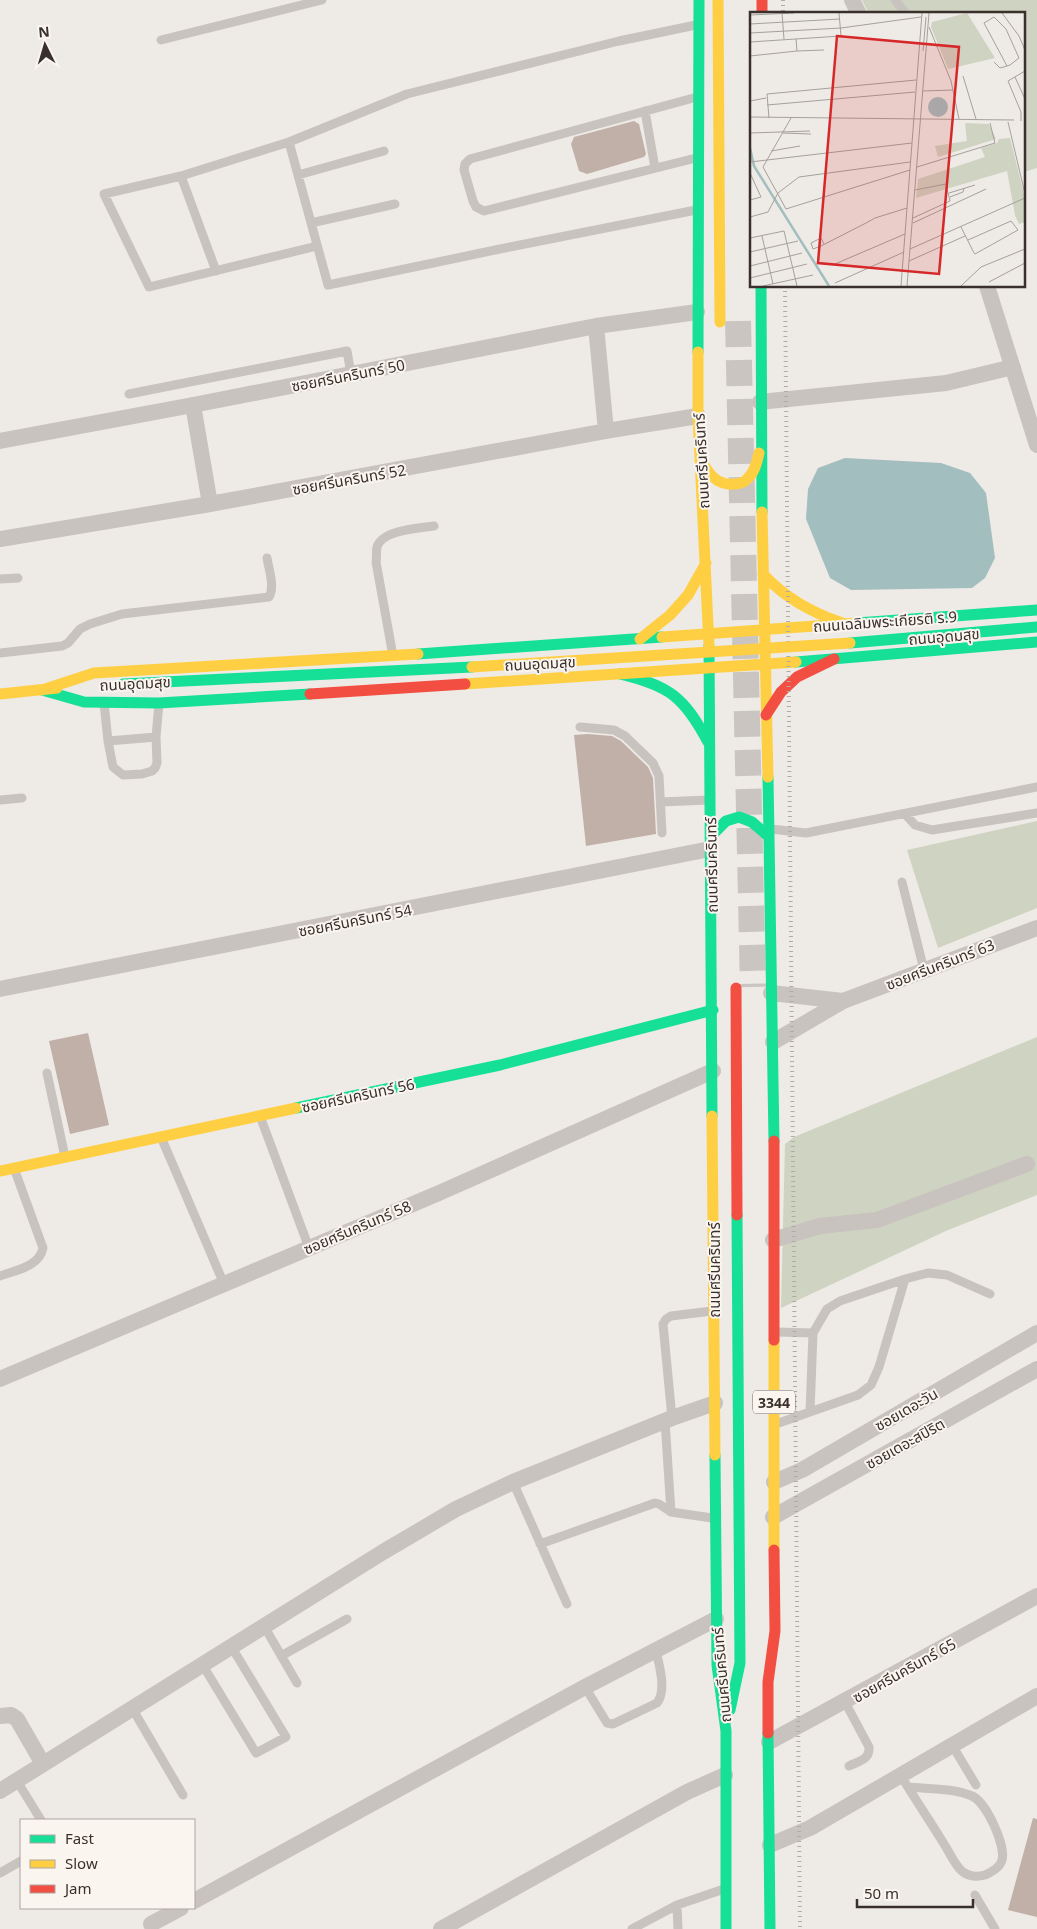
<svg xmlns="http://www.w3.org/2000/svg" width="1037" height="1929" font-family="'Noto Sans','Noto Sans Thai',sans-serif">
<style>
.green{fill:#cfd3c1}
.water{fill:#a3bebf}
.building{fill:#c1b0a8}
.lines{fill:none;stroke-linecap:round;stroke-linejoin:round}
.primary-tunnel{stroke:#cac5c1;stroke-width:26;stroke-dasharray:26 13;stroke-linecap:butt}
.lane{stroke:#c8c3be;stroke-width:9}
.street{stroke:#c8c3be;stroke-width:16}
.fast{stroke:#16e098;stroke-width:11}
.slow{stroke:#ffcf43;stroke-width:11}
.jam{stroke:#f24e42;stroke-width:11}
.rail{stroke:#b0aba8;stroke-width:4;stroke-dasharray:1 4;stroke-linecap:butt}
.fast-bridge{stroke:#16e098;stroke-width:11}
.slow-bridge{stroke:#ffcf43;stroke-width:11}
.labels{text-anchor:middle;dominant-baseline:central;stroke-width:4;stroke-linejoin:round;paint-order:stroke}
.shield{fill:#faf5ee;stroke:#736b66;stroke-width:1}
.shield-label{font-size:14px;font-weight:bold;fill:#39302c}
.street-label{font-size:15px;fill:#39302c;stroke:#faf5ee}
.inset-river{fill:none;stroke:#a3bebf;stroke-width:2.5}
.inset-road{fill:none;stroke:#a6a09c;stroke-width:1}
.view{fill:#d62828;fill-opacity:0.15;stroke:#d62828;stroke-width:2.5}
.inset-edge{fill:none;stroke:#39302c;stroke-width:2.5}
</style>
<rect width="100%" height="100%" fill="#eeeae6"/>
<path class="green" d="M862,0H1037V168L1023,172V14H869Z
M1037,821V908L938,948L907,850Z
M1037,1037V1195L948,1230L781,1308L785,1144L794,1137Z"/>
<path class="water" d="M845,458L941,463L970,473L986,493L995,558L985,578L972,588L851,590L830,578L806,519L808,489L818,468Z"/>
<path class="building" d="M634,121L639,124L646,154L644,157L587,174L579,171L571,144L574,137Z
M588,734L612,736L621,741L648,767L653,778L656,834L586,846L574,735Z
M88,1033L109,1125L70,1134L49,1041Z
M1033,1818L1037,1819V1917L1008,1910Z"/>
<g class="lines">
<path class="primary-tunnel" d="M738,321L753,987"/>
<path class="lane" d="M895,0L906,14
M161,40L322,0
M645,111L655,168
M289,142L328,285L500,249L696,210
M696,158L484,211L476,207L473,201L464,170L465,164L470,159L697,97
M298,175L384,151
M181,176L216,271
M311,223L395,204
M317,246L149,287L104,194L181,176L289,142L407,94L619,41L696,25
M129,394L347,351L351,374
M0,579L18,578
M0,653L62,646L68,643L80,629L90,624L122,614L269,597C275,587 269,570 267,558
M393,656L376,562C377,558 376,551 377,547C382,530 419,528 434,526
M104,703L108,741L113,767L123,775L142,774L152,771L155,768L157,763L156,737L159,703
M580,727L614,730L625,736L653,763L659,776L662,833
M108,741L156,737
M0,800L22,798
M661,802L708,800
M905,814L915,825L932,830L1037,813
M771,829L806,833L1037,787
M902,882L924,970
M47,1073L65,1157
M260,1116L309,1248
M161,1137L224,1284
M0,1276C16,1270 39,1267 43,1248L14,1168
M776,1332L813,1333L827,1309L840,1301L905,1279
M810,1412L813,1333
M672,1418L663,1324L666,1319L671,1316L712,1311
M665,1421L671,1512
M776,1424L858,1395L871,1385L879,1367L905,1279L928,1273L947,1275L990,1294
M513,1482L567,1604
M540,1544L655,1503L659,1504L671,1512L712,1518
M264,1626L297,1683
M281,1656L347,1619
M202,1664L256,1753L286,1737L231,1646
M585,1687L607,1723L613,1724L657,1703C667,1690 659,1665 656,1650
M845,1702L869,1747C870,1760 859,1761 849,1766
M132,1708L183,1795
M952,1745L976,1785
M901,1776C915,1799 930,1821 944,1844C950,1853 955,1866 963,1872C970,1877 978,1877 985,1875C992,1872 1000,1868 1002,1860C1006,1845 986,1802 972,1796C954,1788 928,1789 908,1787
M17,1781L41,1820
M0,1873L21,1861
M975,1895L995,1929
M677,1905L724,1889
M632,1929L677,1905L678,1929"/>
<path class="street" d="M852,0L859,14
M987,286L1037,445
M596,326L606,431
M760,402L946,383L1013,367
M193,405L210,504
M0,441L193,405L596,326L697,312
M0,539L210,504L606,431L698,416
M0,989L710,849
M771,993L843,1001
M773,1042L843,1001L1037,928
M773,1240L820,1226L877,1220L1027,1164
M0,1379L439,1193L713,1071
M774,1482L802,1470L1037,1333
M773,1517L1037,1369
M0,1716L11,1715L17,1719L43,1764
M769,1742L1037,1596
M0,1791L383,1552L456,1509L513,1482L672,1418L715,1403
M770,1845L810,1828L1037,1696
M194,1901L585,1687L716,1619
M151,1924L181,1908
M441,1929L687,1792L725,1775"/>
<path class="fast" d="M761,286L762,512
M698,352L699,0
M857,623L1037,610
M709,646L712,1116
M418,654L662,637
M796,662L1037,642
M620,674C670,686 684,697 708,742
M42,690L84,702L159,703L310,694
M768,777L774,1141
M710,837L726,821L739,817L752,822L768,836
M296,1108L500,1065L713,1010
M715,1455L717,1665L726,1731V1929
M730,1710L740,1663L737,1215
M768,1733L770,1929"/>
<path class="slow" d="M718,0L720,322
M698,352V416L709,646
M700,457C707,472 716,486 734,484C739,484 745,482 748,478C755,472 757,461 759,453
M762,512L768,777
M763,574C785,598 811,612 842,623
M662,637L857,623
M640,639L670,615L688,595L706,563
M465,684L796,662
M42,690L94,673L418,654
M0,694L57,688
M712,1116L715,1455
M0,1171L296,1108
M774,1340V1550"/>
<path class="jam" d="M762,0V14
M310,694L465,684
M766,715L781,692L797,677L834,659
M736,988L737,1215
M774,1141V1340
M768,1733V1682L775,1631L774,1550"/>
<path class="rail" d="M783,0V14
M785,286L800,1929"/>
<path class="fast-bridge" d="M850,643L1037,627
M123,684L472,667"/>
<path class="slow-bridge" d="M472,667L850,643"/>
</g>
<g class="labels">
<rect class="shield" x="753" y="1390.5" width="42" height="23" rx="4"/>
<g class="shield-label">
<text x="774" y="1402">3344</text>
</g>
<g class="street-label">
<text transform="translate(348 375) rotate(-11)">ซอยศรีนครินทร์ 50</text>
<text transform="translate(701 461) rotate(-93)">ถนนศรีนครินทร์</text>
<text transform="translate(349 479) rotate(-10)">ซอยศรีนครินทร์ 52</text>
<text transform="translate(885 621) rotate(-4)">ถนนเฉลิมพระเกียรติ ร.9</text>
<text transform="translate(944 636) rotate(-5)">ถนนอุดมสุข</text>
<text transform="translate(540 663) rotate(-3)">ถนนอุดมสุข</text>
<text transform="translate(135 683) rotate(-3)">ถนนอุดมสุข</text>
<text transform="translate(711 865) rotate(-91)">ถนนศรีนครินทร์</text>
<text transform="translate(355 920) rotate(-11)">ซอยศรีนครินทร์ 54</text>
<text transform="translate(940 964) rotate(-21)">ซอยศรีนครินทร์ 63</text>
<text transform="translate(358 1095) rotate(-12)">ซอยศรีนครินทร์ 56</text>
<text transform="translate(357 1227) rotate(-23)">ซอยศรีนครินทร์ 58</text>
<text transform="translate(714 1270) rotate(-90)">ถนนศรีนครินทร์</text>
<text transform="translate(906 1409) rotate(-30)">ซอยเดอะวัน</text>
<text transform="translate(905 1443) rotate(-29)">ซอยเดอะสปิริต</text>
<text transform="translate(904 1670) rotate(-29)">ซอยศรีนครินทร์ 65</text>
<text transform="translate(721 1675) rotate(-95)">ถนนศรีนครินทร์</text>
</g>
</g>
<g transform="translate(750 12)">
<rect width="275" height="275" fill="#eeeae6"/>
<path d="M217,1L245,46L198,57L181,15L182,10ZM215,111L239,112L246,127L188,145L185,134L217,129ZM260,126L275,186V210L269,212L265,203L257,159L166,186L168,167L235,145L231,136L247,131L249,127Z" fill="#cfd3c1"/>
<path d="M178 95a10 10 0 1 1 20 0a10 10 0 1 1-20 0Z" fill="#a3bebf"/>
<path class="inset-river" d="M0,136L4,154L79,274"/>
<path class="inset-road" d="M32,1L34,27M252,1L269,24L275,38M0,3L44,1M0,12L90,7M179,15L201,69L209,107M0,21L91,16L171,5M0,30L91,24L89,1M47,39L74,38M173,39L176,5M0,44L47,39L46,27M244,50L250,56L257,54L260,53L269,46L256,17L244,5L234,11L257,54M213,64L226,107M265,65L275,87M173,79L203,78M0,89L16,86M17,93L165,80M0,105L264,108M19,106L17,82L166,68M41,106L13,155L36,197L160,158M271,109V100L258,69L275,59M258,110L275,182M0,121L60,119M33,121L61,122M21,139L50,134M0,150L162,131M167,155L245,131L240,111M0,161L11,185L0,188M165,178L196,172M199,181L225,173M200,185L213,180L214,176M0,205L18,200L28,181L49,165L160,150M163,206L200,189L197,177M163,211L236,177M211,215L224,241L225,242L268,218L261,209L218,228M12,224L23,272M0,226L34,219L47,274M74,232L71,226L61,231L63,237L71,234L116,211L125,206L157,196M160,237L275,186M0,240L48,229M159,249L215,224M85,252L155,222M0,254L52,241M0,266L57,252M239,270L275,251M85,271L154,240M13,274L63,263M151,274L172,1M157,274L179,1M211,274L231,255L275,237"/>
<path class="view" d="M87,24L209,35L189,262L68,251Z"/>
<rect width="275" height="275" class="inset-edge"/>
</g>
<rect x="20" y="1819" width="175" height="90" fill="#faf5ee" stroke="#ada6a0"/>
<rect x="30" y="1835" width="25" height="8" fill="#16e098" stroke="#ada6a0"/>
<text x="65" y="1844" font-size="15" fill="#39302c">Fast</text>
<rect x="30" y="1860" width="25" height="8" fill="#ffcf43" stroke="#ada6a0"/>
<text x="65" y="1869" font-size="15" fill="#39302c">Slow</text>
<rect x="30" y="1885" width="25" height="8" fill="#f24e42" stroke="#ada6a0"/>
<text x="65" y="1894" font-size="15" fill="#39302c">Jam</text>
<g transform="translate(45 45) rotate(355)" stroke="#faf5ee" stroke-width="4" paint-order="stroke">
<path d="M0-4L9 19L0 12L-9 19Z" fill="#39302c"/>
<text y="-8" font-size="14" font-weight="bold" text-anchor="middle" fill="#39302c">N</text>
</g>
<path d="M857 1899v8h116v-8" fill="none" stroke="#39302c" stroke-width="2.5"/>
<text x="864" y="1899" font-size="15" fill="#39302c" stroke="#faf5ee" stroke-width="4" paint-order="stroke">50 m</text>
</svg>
